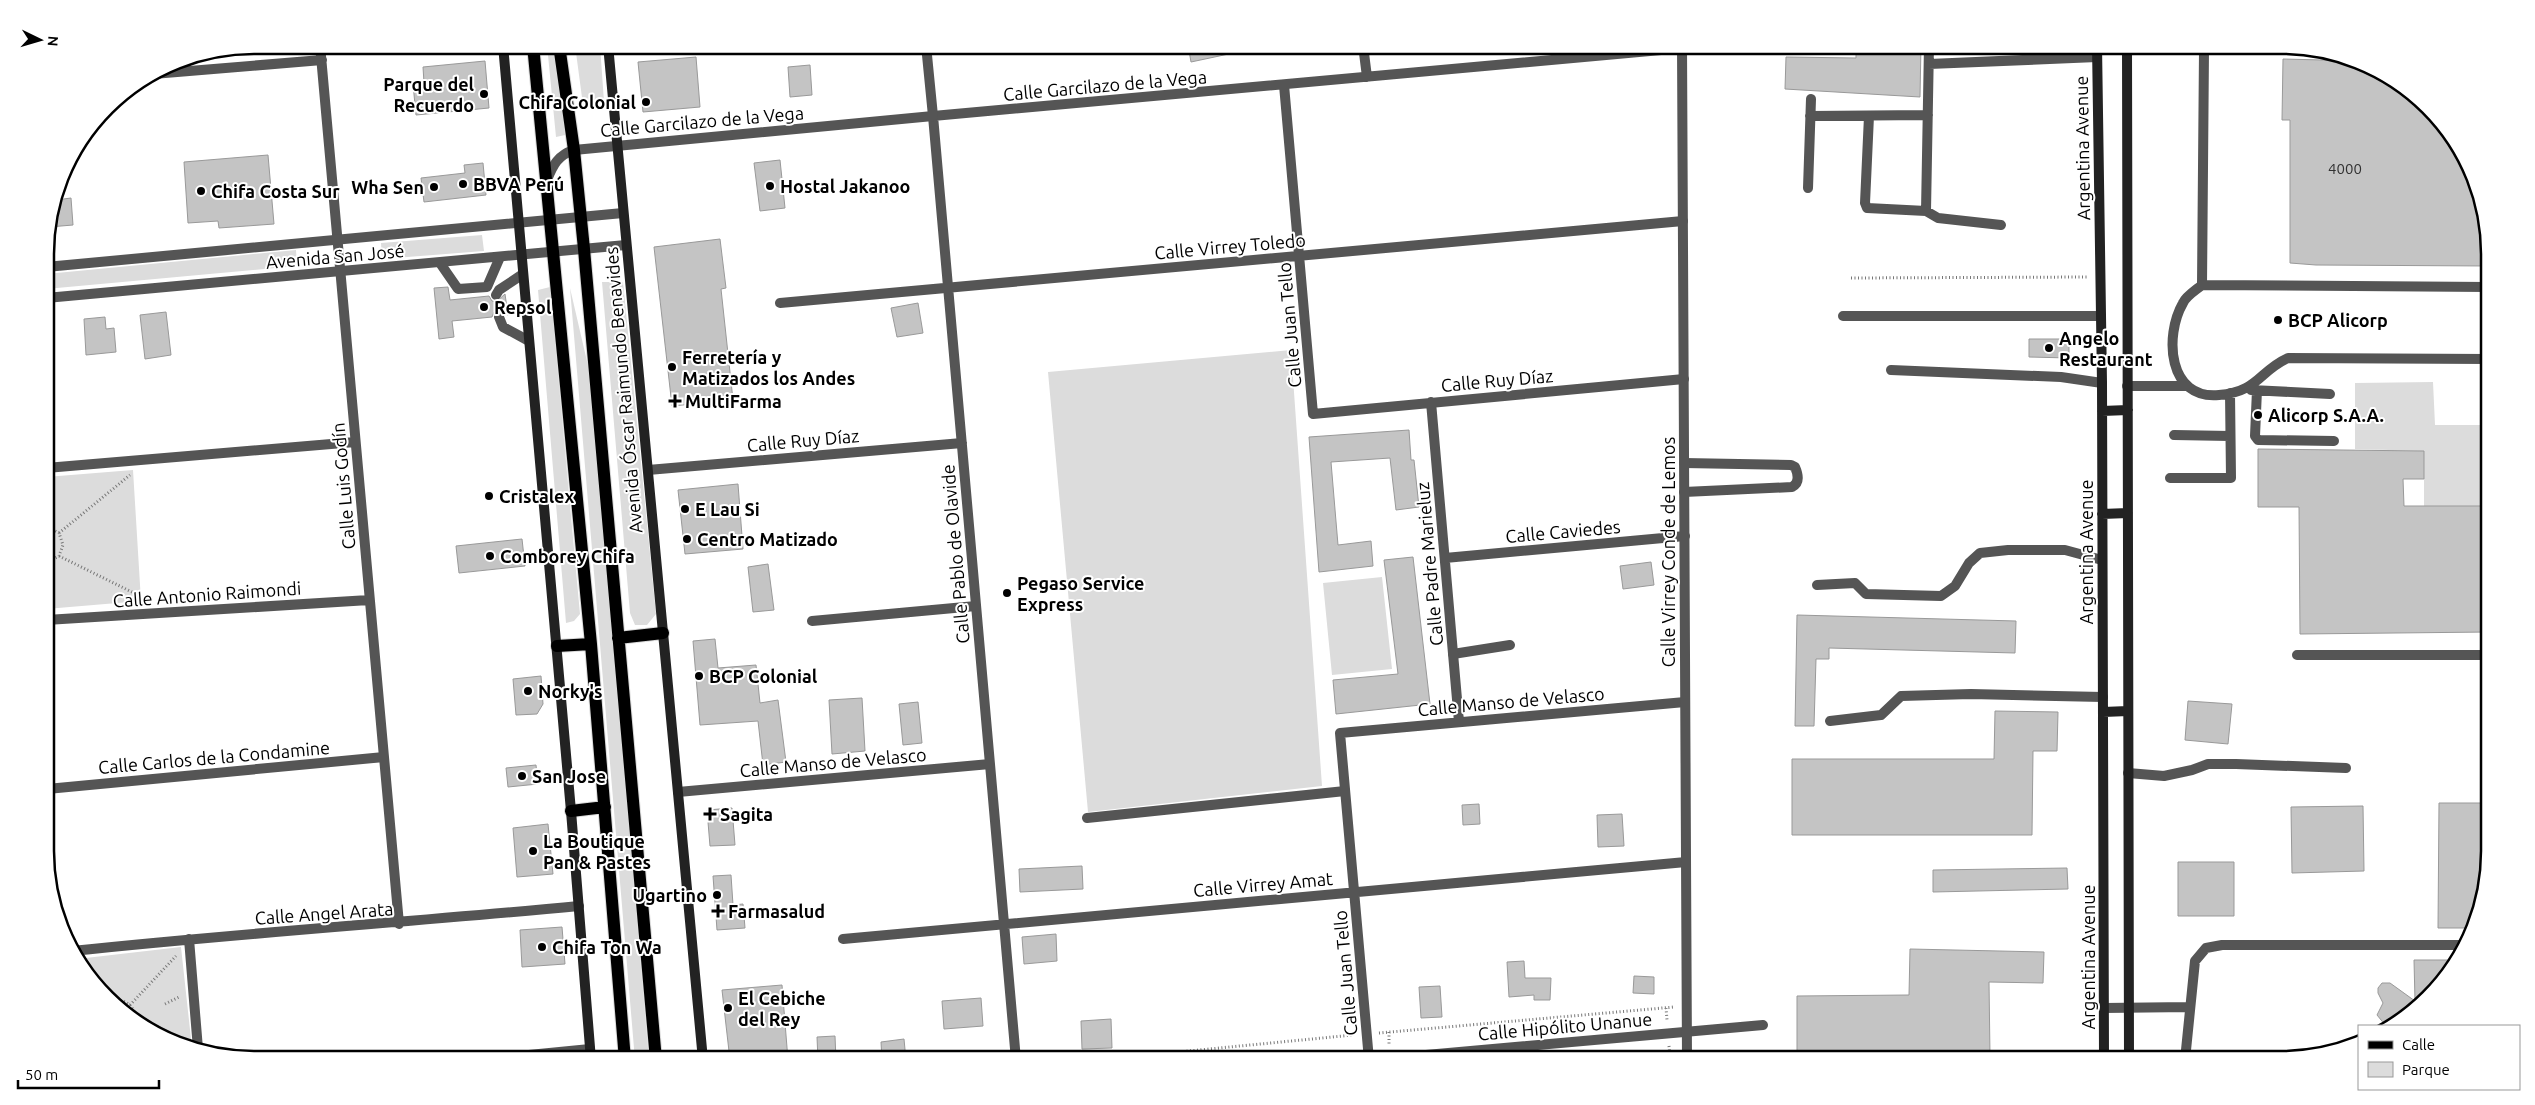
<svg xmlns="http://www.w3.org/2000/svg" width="2535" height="1105" font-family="Ubuntu,sans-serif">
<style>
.green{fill:#dcdcdc}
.building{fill:#c4c4c4;stroke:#999}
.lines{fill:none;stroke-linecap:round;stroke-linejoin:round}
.primary-casing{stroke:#dbdbdb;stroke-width:14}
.path{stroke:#777;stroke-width:3;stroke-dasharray:1 2.5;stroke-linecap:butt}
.service{stroke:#555;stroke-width:10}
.pedestrian{stroke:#555;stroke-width:10}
.minor{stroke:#555;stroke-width:10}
.tertiary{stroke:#555;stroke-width:10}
.secondary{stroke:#222;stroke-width:10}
.primary{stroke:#000;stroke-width:12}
.poi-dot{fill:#000;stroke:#fff;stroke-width:2}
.labels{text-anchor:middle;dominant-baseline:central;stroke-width:4;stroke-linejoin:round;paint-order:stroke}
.number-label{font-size:15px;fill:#313131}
.poi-label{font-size:18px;font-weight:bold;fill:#000;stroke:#fff;text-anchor:start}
.street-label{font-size:18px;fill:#000;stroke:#fff}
.rim{fill:none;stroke:#000;stroke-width:2.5}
</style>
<rect width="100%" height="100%" fill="#fff"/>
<path class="green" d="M547,45H553L565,135L556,137Z
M575,45H600L604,102L583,105Z
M482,235L484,251L382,259L381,243Z
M296,250L297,266L46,289V274Z
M602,282H623L656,614L647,625H635L630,613Z
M550,287L580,614L574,621L566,623L538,290Z
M570,288L589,370L649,1060H635Z
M1291,350L1322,786L1088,812L1048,372Z
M2433,382L2435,425H2482L2483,487H2489V506H2424V451L2355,449V383Z
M133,470L141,601L46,609V477Z
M1382,577L1392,669L1332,675L1323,583Z
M181,947L192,1048C144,1038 101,1000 77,959Z"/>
<path class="building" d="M1188,45H1238V52L1191,62Z
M1856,45H1921L1920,97L1785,89L1786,57L1856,58Z
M696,57L700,107L643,112L638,62Z
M2283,59L2361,61L2408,88L2447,127L2474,174L2488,226V266L2316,265L2290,263V120H2282Z
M485,61L489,108L416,115L413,84L424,83L423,67Z
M810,65L812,95L790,97L788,67Z
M268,155L274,224L219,228L218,221L188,223L184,162Z
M780,160L785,208L760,211L754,163Z
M483,163L486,195L424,202L421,178L465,173L464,165Z
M71,198L73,225L49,227L56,200Z
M720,239L726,288L721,289L733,400L672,406L654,247Z
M448,287L450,300L489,296L492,301L496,302L505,294L508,315L499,310L494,312L492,317L452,321L454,337L439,339L434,288Z
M918,303L923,333L897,337L891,308Z
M166,312L171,355L145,359L140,315Z
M105,317L106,329L114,328L116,352L86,355L84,319Z
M2029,339H2069V358L2029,357Z
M1409,430L1411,460H1414L1419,507L1396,510L1390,458L1331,462L1338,545L1371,541L1373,566L1319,572L1309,437Z
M2258,449L2424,451V479H2403L2404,506H2489V632L2300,634L2299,507H2258Z
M738,484L743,549L685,554L678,490Z
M522,539L525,566L459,573L456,546Z
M1413,557L1430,704L1336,714L1333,680L1398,674L1384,560Z
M1651,562L1654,585L1623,589L1620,566Z
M768,564L774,610L753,612L748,567Z
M1797,615L2016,621L2015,653L1829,648V659H1816L1814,726H1795Z
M715,639L718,668L756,665L760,703L778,700L786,762L763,765L758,721L700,725L693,641Z
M541,676L543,704L537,714L516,715L513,679Z
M862,698L865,751L832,754L829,700Z
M2188,701L2232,704L2228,744L2185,740Z
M918,702L922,743L903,745L899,704Z
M1995,711L2058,712L2057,751H2033L2032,835H1792V759H1994Z
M536,765L538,784L508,787L506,768Z
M2439,803H2490V852L2475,928H2438Z
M1479,804L1480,824L1463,825L1462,805Z
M2363,806L2364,871L2292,873L2291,807Z
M732,808L735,845L710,846L707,810Z
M1622,814L1624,846L1598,847L1597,815Z
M548,824L553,874L517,877L513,828Z
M2178,862H2234V916H2178Z
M1082,866L1083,889L1020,892L1019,869Z
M2067,868L2068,889L1933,892V870Z
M731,875L733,905L743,904L745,928L717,930L713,876Z
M562,927L565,964L522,967L520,930Z
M1056,934L1057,961L1024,964L1022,937Z
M1910,949L2044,952L2043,983L1989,982L1990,1056L1797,1058V996L1909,995Z
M2414,960H2458L2447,978L2408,1017L2391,1026H2386L2377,1015L2383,1003L2378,993V988L2382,983H2390L2415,1001Z
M1524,961L1525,978H1551L1550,1000H1534V995L1509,997L1507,962Z
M1634,976L1654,977V994L1633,993Z
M782,985L788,1060H730L722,990Z
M1440,986L1442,1017L1421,1018L1419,987Z
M981,998L983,1026L944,1029L942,1001Z
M1111,1019L1112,1048L1082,1049L1081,1021Z
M835,1036L836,1060H818L817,1037Z
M904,1039L906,1060H882L881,1042Z"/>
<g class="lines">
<g class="primary-casing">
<path id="primary" d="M533,45L591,644L625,1060
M559,45L574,150L584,249L656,1060
M618,638L663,633
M557,646L591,644
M571,811L605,807"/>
</g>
<path class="path" d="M1851,278L2088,277
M46,526L59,533L63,545L59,556L46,563
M59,533L130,475
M59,556L146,599
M46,566L52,607
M110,1001C125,997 137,1007 135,1022
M165,1004L179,997
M130,1005L176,956
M1666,1008L1667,1020
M1389,1032V1044
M1379,1033L1674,1007
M1669,1046L1670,1057
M1096,1060L1353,1035
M1646,1060L1671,1057"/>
<path class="service" d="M1683,48L1727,45
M2097,49H2303
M2204,50L2202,285C2196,290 2186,296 2183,303C2164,336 2168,400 2219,395C2258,392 2259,371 2288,358L2489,359
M1929,64L2097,57
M1810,116L1928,115
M1869,116L1865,203L1867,208L1926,211L1938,218L2001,225
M1808,188L1811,99
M1926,211L1929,45
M440,263L458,289L487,287L500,257
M2202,285L2488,287
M496,295L499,290L523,274
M1843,316H2101
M499,317L503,327L529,341
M1891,370L2061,377L2102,383
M2127,386H2187
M2251,390L2330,394
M2257,390L2255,436L2258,440L2334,441
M2174,435L2230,436
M2170,478H2231L2230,393
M1684,492L1792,487C1800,483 1798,474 1795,467L1791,465L1684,463
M1817,585L1855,583L1866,594L1941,596L1955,586L1969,563L1980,553L2008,550H2065L2102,560
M1453,654L1510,645
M2297,655H2489
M1830,721L1881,715L1901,696L1971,694L2103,697
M2128,773L2164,776L2192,770L2208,764H2236L2346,768
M2104,1008L2190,1007
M2185,1060L2195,961L2206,948L2222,945H2466"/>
<path class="pedestrian" d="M1087,818L1345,791"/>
<path class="minor" d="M320,45L399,924
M1363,45L1367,77
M153,74L322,60
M1284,85L1313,414L1684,379
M780,303L1683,221
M1431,402L1459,722
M46,468L355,442
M648,470L962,443
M1445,558L1685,536
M46,620L369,600
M812,621L976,606
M47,789L384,757
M678,792L990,764
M189,939L198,1049
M843,939L1686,862
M72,951C241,933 410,922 579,906
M476,1060L590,1049
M1016,1060L933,116L1683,48
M1369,1060L1340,733L1685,702
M1370,1060L1763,1025"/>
<path class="tertiary" d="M1682,45L1687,1060
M547,180C553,165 558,155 574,150L933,116L926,45
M46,267L623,213
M46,298L626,245"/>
<path class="secondary" d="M503,45L571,811L591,1060
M608,45L703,1060
M2097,45L2102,383L2104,1060
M2127,45L2129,1060
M2102,411L2128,410
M2102,514L2128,513
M2103,712L2128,711"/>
<use href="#primary" class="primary"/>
</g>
<g class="poi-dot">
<circle cx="484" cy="94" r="5"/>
<circle cx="646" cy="102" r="5"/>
<circle cx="463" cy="184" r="5"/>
<circle cx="770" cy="186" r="5"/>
<circle cx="434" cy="187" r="5"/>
<circle cx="201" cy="191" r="5"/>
<circle cx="484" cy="307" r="5"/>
<circle cx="2278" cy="320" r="5"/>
<circle cx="2049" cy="348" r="5"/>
<circle cx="672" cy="367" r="5"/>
<path d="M672.5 393.5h5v5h5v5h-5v5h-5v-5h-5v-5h5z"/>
<circle cx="2258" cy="415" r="5"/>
<circle cx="489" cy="496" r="5"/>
<circle cx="685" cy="509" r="5"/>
<circle cx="687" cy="539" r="5"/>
<circle cx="490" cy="556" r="5"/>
<circle cx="1007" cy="593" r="5"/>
<circle cx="699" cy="676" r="5"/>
<circle cx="528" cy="691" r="5"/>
<circle cx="522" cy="776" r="5"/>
<path d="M707.5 806.5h5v5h5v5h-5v5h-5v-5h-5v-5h5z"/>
<circle cx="533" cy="851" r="5"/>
<circle cx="717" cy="895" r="5"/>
<path d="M715.5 903.5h5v5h5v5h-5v5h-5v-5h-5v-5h5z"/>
<circle cx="542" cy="947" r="5"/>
<circle cx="728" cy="1008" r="5"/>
</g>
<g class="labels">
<g class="number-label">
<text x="2345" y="168">4000</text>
</g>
<g class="poi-label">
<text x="474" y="84" text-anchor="end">Parque del<tspan x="474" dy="21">Recuerdo</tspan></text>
<text x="636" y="102" text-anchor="end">Chifa Colonial</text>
<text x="473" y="184">BBVA Perú</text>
<text x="780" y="186">Hostal Jakanoo</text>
<text x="424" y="187" text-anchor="end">Wha Sen</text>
<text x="211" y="191">Chifa Costa Sur</text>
<text x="494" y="307">Repsol</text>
<text x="2288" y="320">BCP Alicorp</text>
<text x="2059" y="338">Angelo<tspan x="2059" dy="21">Restaurant</tspan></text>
<text x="682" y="357">Ferretería y<tspan x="682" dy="21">Matizados los Andes</tspan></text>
<text x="685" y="401">MultiFarma</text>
<text x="2268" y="415">Alicorp S.A.A.</text>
<text x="499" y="496">Cristalex</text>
<text x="695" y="509">E Lau Si</text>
<text x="697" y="539">Centro Matizado</text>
<text x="500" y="556">Comborey Chifa</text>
<text x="1017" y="583">Pegaso Service<tspan x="1017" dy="21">Express</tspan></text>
<text x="709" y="676">BCP Colonial</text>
<text x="538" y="691">Norky's</text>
<text x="532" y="776">San Jose</text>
<text x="720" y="814">Sagita</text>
<text x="543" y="841">La Boutique<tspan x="543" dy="21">Pan &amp; Pastes</tspan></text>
<text x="707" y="895" text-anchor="end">Ugartino</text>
<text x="728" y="911">Farmasalud</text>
<text x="552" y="947">Chifa Ton Wa</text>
<text x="738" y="998">El Cebiche<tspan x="738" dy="21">del Rey</tspan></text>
</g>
<g class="street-label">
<text transform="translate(1105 85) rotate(-5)">Calle Garcilazo de la Vega</text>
<text transform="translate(702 121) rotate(-5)">Calle Garcilazo de la Vega</text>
<text transform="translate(2082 148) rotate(-91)">Argentina Avenue</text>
<text transform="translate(1230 246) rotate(-5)">Calle Virrey Toledo</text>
<text transform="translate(335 256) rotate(-5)">Avenida San José</text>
<text transform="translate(1289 325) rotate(-95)">Calle Juan Tello</text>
<text transform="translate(1497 380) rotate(-5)">Calle Ruy Díaz</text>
<text transform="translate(623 390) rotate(-95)">Avenida Óscar Raimundo Benavides</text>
<text transform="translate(803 440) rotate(-5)">Calle Ruy Díaz</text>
<text transform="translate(343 486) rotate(-95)">Calle Luis Godín</text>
<text transform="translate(1563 531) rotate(-5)">Calle Caviedes</text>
<text transform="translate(1668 552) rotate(-90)">Calle Virrey Conde de Lemos</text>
<text transform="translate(2086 552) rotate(-90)">Argentina Avenue</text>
<text transform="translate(955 554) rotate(-95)">Calle Pablo de Olavide</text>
<text transform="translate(1429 564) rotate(-95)">Calle Padre Marieluz</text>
<text transform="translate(207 594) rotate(-4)">Calle Antonio Raimondi</text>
<text transform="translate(1511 701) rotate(-5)">Calle Manso de Velasco</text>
<text transform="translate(214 757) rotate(-5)">Calle Carlos de la Condamine</text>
<text transform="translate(833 762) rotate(-5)">Calle Manso de Velasco</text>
<text transform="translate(1263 884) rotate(-5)">Calle Virrey Amat</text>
<text transform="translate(324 913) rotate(-4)">Calle Angel Arata</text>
<text transform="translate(2088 957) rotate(-90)">Argentina Avenue</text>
<text transform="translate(1345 973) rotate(-95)">Calle Juan Tello</text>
<text transform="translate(1565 1026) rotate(-5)">Calle Hipólito Unanue</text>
</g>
</g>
<path d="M0 0H2535V1105H0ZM254 54H2281A200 200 0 0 1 2481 254V851A200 200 0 0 1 2281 1051H254A200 200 0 0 1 54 851V254A200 200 0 0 1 254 54Z" fill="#fff" fill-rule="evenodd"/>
<path class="rim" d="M254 54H2281A200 200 0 0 1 2481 254V851A200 200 0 0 1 2281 1051H254A200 200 0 0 1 54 851V254A200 200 0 0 1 254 54Z"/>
<rect x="2358" y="1025" width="162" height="65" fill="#ffffff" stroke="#999999"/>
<rect x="2368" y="1041" width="25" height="8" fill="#000000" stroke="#999999"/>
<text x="2402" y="1050" font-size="15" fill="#000000">Calle</text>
<rect x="2368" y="1062" width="25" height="15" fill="#dcdcdc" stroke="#999999"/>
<text x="2402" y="1075" font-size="15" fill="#000000">Parque</text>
<g transform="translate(40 40) rotate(95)" stroke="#ffffff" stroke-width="4" paint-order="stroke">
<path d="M0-4L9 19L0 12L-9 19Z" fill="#000000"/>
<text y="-8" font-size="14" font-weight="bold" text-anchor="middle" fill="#000000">N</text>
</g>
<path d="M18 1080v8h141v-8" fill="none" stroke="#000000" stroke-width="2.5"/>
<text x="25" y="1080" font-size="15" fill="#000000" stroke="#ffffff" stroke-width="4" paint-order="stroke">50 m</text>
</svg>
